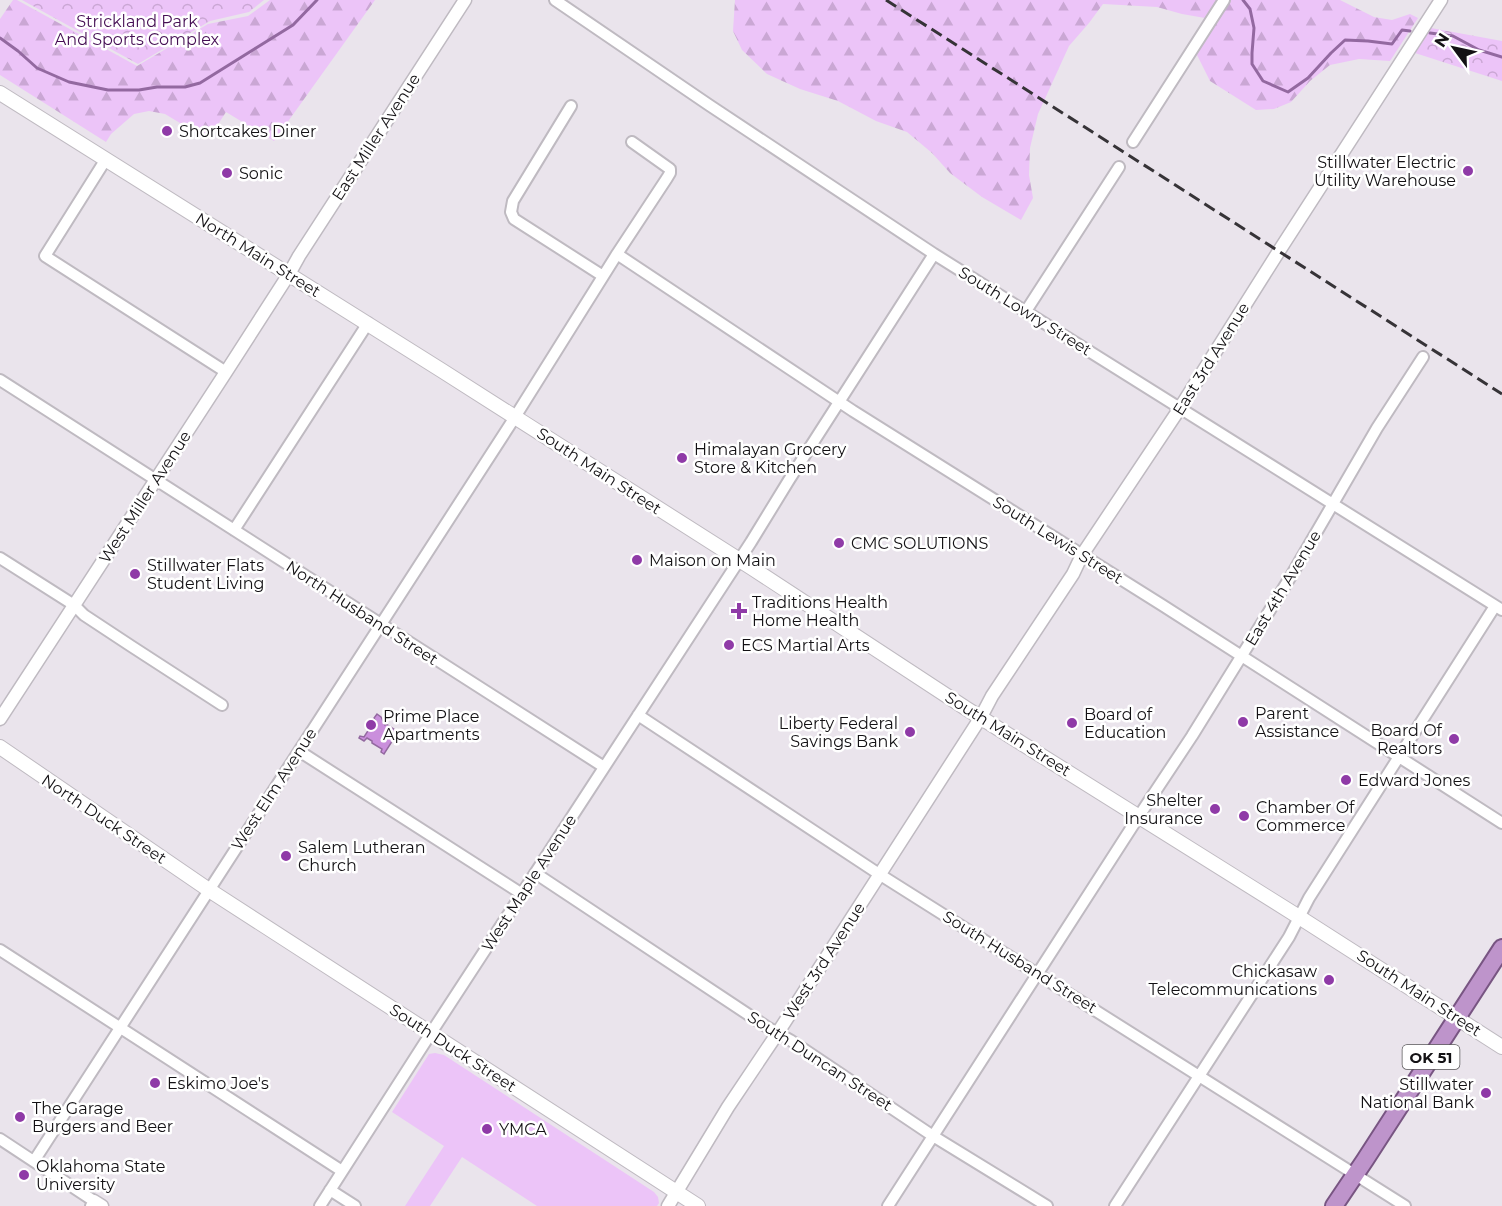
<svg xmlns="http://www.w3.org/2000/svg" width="1502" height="1206" font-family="Montserrat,sans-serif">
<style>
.grass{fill:#ecc4f8}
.forest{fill:url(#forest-firs)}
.park{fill:url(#park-crowns)}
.water{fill:#ca8fdc;stroke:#9369a0;stroke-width:1.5}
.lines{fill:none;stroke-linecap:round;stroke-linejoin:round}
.stream{stroke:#9369a0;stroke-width:3}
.minor-casing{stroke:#bfbac1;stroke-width:14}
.tertiary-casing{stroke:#bfbac1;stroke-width:15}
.secondary-casing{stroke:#bfbac1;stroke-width:16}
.trunk-casing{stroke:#785582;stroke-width:20}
.minor{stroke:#fff;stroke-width:10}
.tertiary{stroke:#fff;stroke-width:12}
.secondary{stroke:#fff;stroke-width:14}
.trunk{stroke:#be94cb;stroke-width:16}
.rail{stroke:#363337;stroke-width:3;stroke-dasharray:12 6;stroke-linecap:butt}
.poi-dot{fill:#8f3aa7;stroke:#fff;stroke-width:2}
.labels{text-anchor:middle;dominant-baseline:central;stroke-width:5;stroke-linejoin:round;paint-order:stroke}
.shield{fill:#fff;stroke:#5a585a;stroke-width:1.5}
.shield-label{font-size:15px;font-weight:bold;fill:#131114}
.park-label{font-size:16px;fill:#450e54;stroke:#fff}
.poi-label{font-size:16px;fill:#131114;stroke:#fff;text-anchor:start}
.street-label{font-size:16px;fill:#131114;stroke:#fff}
</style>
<defs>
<pattern id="forest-firs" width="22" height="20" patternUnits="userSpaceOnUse" patternTransform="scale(1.5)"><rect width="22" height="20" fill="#ecc4f8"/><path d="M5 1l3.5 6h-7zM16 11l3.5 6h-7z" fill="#caa7d4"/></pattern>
<pattern id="park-crowns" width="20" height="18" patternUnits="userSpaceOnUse" patternTransform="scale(1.5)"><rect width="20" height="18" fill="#ecc4f8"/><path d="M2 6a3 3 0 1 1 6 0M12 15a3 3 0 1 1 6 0" fill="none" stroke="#caa7d4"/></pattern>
</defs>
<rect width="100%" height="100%" fill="#eae4ec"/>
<path class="grass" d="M435,1053L444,1055L654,1192L658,1197L659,1203L657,1206H537L462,1157L430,1206H405L444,1146L392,1112L429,1054Z"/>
<path class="forest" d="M13,0H17L137,66L208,24L248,16L270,0H375L274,141L226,112L215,129L200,135L165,114L149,111L134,114L111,134L106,142L0,75V19Z
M735,0H1217L1205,18L1182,14L1157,7L1103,4L1089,23L1069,46L1038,114L1030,148L1029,175L1033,198L1021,220L982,197L950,173L932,153L907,132L876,121L838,101L800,89L767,74L742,50L733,31Z
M1228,0H1340L1374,17L1392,20L1410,14L1418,18L1390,61L1359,59L1330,65L1310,81L1291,102L1274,109L1256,110L1210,81L1195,51Z"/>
<path class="park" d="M22,0H264L249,12L210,21L138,64Z
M1431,28L1502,41V81L1415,53Z"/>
<path class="water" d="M377,714L381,717L385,725L386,724L398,732L384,754L381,752L382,749L372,743V741L367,738L364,741L359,738L360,736L364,737L375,720L374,718Z"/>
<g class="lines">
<path class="stream" d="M1243,0L1250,9L1254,28L1252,53V64L1263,81L1288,92L1308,78L1331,53L1345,40L1368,41L1392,44L1402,30L1410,31
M1430,33L1453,36L1479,50L1502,57
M0,38L18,51L37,68L69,82L108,90H139L157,87H185L200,83L293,25L317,0"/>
<g class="minor-casing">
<path id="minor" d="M555,0L709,105L934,254L1502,610
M571,106L513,201L511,212L514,219L603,276
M1133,142L1224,0
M106,159L45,256L226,372
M617,254L853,411L1162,605L1502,823
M1026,311L1119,167
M0,380L604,767
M234,530L368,323
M0,558L74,605L84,615L131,646L222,705
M638,715L879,874L1405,1206
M299,751L522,894
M535,873L767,1027L790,1040L933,1136L1047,1206
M0,950L342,1171
M0,1139L94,1201L91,1206
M34,1161L515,417L617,254L667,178L670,173V169L632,142
M330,1190L355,1206
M320,1206L431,1033L751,542L789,480L934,254
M888,1206L1139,816L1192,736L1291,576L1377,428L1423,357
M1115,1206L1289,937L1309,898L1495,606"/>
</g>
<g class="tertiary-casing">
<path id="tertiary" d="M0,719L226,372L289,274L299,256L465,0
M94,1201L102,1206
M668,1206L728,1107L777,1034L981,717L992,696L1073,574L1082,555L1180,408L1279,251L1441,0"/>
</g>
<g class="secondary-casing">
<path id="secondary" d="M0,93L441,370L752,568L967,709L1299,917L1502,1047
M0,747L209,890L698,1206"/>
</g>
<g class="trunk-casing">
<path id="trunk" d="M1334,1206L1365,1160L1502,948"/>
</g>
<use href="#minor" class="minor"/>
<use href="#tertiary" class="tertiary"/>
<use href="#secondary" class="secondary"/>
<use href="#trunk" class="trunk"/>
<path class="rail" d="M886,0L1502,394"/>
</g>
<g class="poi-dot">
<circle cx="167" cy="131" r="6"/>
<circle cx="1468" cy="171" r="6"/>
<circle cx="227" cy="173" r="6"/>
<circle cx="682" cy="458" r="6"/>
<circle cx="839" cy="543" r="6"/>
<circle cx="637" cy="560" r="6"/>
<circle cx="135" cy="574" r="6"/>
<path d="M736 602h6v6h6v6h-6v6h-6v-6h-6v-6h6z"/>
<circle cx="729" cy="645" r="6"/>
<circle cx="1243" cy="722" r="6"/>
<circle cx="1072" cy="723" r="6"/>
<circle cx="371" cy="725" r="6"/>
<circle cx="910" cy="732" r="6"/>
<circle cx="1454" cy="739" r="6"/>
<circle cx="1346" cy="780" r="6"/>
<circle cx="1215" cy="809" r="6"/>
<circle cx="1244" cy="816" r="6"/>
<circle cx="286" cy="856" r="6"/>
<circle cx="1329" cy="980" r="6"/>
<circle cx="155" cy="1083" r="6"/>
<circle cx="1486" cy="1093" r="6"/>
<circle cx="20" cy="1117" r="6"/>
<circle cx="487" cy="1129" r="6"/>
<circle cx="24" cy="1175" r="6"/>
</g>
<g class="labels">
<rect class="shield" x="1402.5" y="1045" width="57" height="24" rx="4.5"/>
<g class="shield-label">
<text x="1431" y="1057">OK 51</text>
</g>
<g class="park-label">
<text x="137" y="21">Strickland Park<tspan x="137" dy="18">And Sports Complex</tspan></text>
</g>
<g class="poi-label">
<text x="179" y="131">Shortcakes Diner</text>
<text x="1456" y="162" text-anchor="end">Stillwater Electric<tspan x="1456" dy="18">Utility Warehouse</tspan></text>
<text x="239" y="173">Sonic</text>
<text x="694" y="449">Himalayan Grocery<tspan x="694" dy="18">Store &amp; Kitchen</tspan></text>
<text x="851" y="543">CMC SOLUTIONS</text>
<text x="649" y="560">Maison on Main</text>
<text x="147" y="565">Stillwater Flats<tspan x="147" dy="18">Student Living</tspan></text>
<text x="752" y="602">Traditions Health<tspan x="752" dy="18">Home Health</tspan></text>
<text x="741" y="645">ECS Martial Arts</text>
<text x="1255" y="713">Parent<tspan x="1255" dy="18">Assistance</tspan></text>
<text x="1084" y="714">Board of<tspan x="1084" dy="18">Education</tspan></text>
<text x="383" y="716">Prime Place<tspan x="383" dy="18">Apartments</tspan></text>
<text x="898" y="723" text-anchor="end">Liberty Federal<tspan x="898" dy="18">Savings Bank</tspan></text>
<text x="1442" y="730" text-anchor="end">Board Of<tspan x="1442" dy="18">Realtors</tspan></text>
<text x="1358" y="780">Edward Jones</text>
<text x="1203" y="800" text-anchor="end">Shelter<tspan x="1203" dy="18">Insurance</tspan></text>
<text x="1256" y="807">Chamber Of<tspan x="1256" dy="18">Commerce</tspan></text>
<text x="298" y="847">Salem Lutheran<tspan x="298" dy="18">Church</tspan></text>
<text x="1317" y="971" text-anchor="end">Chickasaw<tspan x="1317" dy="18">Telecommunications</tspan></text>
<text x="167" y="1083">Eskimo Joe's</text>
<text x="1474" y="1084" text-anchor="end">Stillwater<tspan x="1474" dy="18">National Bank</tspan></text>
<text x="32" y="1108">The Garage<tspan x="32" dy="18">Burgers and Beer</tspan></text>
<text x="499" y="1129">YMCA</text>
<text x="36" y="1166">Oklahoma State<tspan x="36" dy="18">University</tspan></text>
</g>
<g class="street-label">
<text transform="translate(376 137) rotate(-57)">East Miller Avenue</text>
<text transform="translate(258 255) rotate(32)">North Main Street</text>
<text transform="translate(1025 311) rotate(32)">South Lowry Street</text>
<text transform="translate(1211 359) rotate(-58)">East 3rd Avenue</text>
<text transform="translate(599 471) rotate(33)">South Main Street</text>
<text transform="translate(145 497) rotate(-57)">West Miller Avenue</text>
<text transform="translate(1058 540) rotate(32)">South Lewis Street</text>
<text transform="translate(1283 588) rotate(-59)">East 4th Avenue</text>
<text transform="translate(362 613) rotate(33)">North Husband Street</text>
<text transform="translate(1008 734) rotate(32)">South Main Street</text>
<text transform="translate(274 789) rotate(-57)">West Elm Avenue</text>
<text transform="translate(104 819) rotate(34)">North Duck Street</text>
<text transform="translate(529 883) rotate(-57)">West Maple Avenue</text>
<text transform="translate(824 961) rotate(-57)">West 3rd Avenue</text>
<text transform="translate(1020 962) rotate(32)">South Husband Street</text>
<text transform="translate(1419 993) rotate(33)">South Main Street</text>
<text transform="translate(453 1048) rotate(33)">South Duck Street</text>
<text transform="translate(820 1061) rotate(33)">South Duncan Street</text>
</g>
</g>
<g transform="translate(1454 48) rotate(303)" stroke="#ffffff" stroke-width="4.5" paint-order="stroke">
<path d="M0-4.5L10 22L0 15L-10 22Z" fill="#131114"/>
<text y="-9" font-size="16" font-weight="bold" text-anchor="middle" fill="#131114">N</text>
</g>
</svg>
